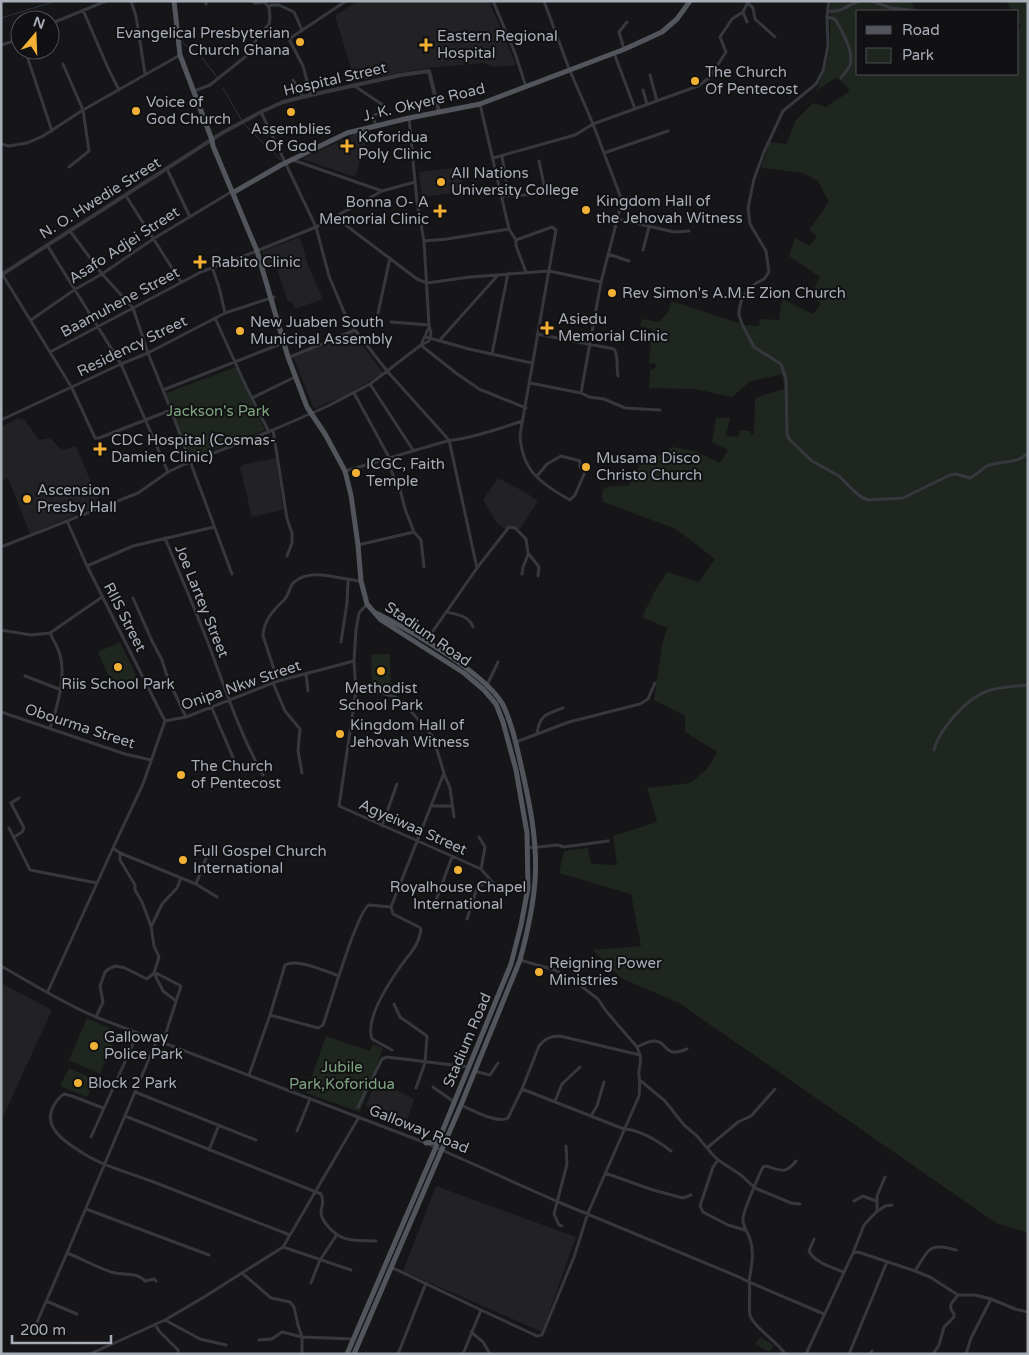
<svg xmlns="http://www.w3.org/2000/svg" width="1029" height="1355" font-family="'Varela Round',sans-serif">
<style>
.built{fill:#222225}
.green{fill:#1e261f}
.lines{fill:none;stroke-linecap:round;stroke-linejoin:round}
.stream{stroke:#2c353c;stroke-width:1}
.minor{stroke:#37383d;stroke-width:3}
.tertiary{stroke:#37383d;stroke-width:4}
.primary{stroke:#53555c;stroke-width:5}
.poi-dot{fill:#f2b134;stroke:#111113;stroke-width:2}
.labels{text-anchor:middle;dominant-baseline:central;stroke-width:4;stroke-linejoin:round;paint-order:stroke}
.poi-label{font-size:15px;fill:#a8adb8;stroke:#111113;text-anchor:start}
.street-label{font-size:15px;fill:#a8adb8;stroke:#111113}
.park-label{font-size:15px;fill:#7fa381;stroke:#111113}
</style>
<rect width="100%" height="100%" fill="#161618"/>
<path class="built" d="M357,1H489L516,65L494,67L482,63L427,68L355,81L335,16Z
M370,131L355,177L302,159L355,134Z
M461,167L463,192L422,197L419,172Z
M300,237L308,265L323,299L295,309L291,301L288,302L276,266L268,269L262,251Z
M353,332L383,373L349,394L314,409L293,357Z
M18,418L25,420L39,440L50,438L62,450L76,446L100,504L30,534L8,478L1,481V427Z
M276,458L283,510L252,517L240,467L246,464Z
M498,478L525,492L538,501L520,529H505L496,522L483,500Z
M1,983L52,1010L1,1121Z
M376,1080L414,1099L406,1123L366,1106Z
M436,1186L576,1237L542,1332L403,1271Z"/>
<path class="green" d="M831,1H911L915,11H858V74H1018V29L1021,27L1018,22V11H1012L1006,1H1028V1233L996,1223L679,1003L621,978L593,950L641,946L631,894L559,873L564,851L588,848L591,864L617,865L613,836L657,822L647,788L690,783L707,769L717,752L685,732V716L654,700L662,645L667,628L642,617L655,591L667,572L699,582L715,559L676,529L603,502L602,496L603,489L610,486H628L634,478L641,461L664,453L672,447L695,451L720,463L728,450L712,442L716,418H730L726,436L738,437L740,430L750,431L751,435H754L755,398L784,389L782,374L749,382L732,397L695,389L649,388L650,370L656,367L655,363L649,364L652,329L640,326L642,319L659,322L669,311L671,301L745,325L759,326L760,319L779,320L782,299L813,314L821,304L811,294L820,277L789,256L795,238L809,246L817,236L809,230L829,202L818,181L803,173L761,168L770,142L786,144L796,120L813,103L826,107L850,91L837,77L816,91C823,77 829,61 830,45C830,30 830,16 831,1Z
M236,367L265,430L190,459L166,393Z
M120,642L139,681L116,692L98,652Z
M371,654H390L391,687L372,688Z
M87,1018L118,1032L100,1074L69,1060Z
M326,1036L370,1051L373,1044L383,1048L360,1112L306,1093Z
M69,1068L96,1080L87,1097L60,1086Z
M760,1337L774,1345L769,1352L756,1344Z"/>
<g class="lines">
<path class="stream" d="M1,18L56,1
M181,40L187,47L199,54L217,77
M223,88L243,123L281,160"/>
<path class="minor" d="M131,1L136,16L145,74
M206,1V4
M493,1L515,53L526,87
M544,1L568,66L593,124L621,198V205L601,282L581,393
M829,1L827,17L828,46L823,71L816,84L783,111L764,152L754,179L748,208L750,224L766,251L769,272L764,279L756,283L742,297L739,311V315L742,324L754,347L781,364L786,379L787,434L789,439L812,461L839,476L853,490L861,497L868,500L903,498L950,475L956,474L970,478C978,474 983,467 990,465C1005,460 1015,465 1028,453
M871,1L891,8L918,11
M747,2L753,8L755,19L775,37
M269,7L271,5H279L294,12L302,30
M83,10L108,68L119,90
M828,11C844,13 848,3 861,1
M743,12L747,22
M827,17L835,19C842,31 854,51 850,65C849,69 843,74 841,78
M50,24L106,1
M1,45L20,39
M624,49L619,32L627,22
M25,50L52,131
M614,53L635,109
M63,64L83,110L89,151L69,167
M650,75L657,101
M293,80L303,97
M353,85L383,105L384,110L373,116L376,126
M643,90L647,104
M194,91L210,85L250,53L257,38L269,24L270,17L269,7L264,2L255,3L252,1
M311,95L303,66L289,39L346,1
M480,104L509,229L516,240V246L526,272
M261,112L316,227L329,276L344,312L355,330L387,371L449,440L477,568
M1,144L9,146L27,143L43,136L83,110L180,55
M604,153L668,131
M502,156L506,180
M493,158L575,135L593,124L698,86L709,78L726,52L720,37L732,19L743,12L748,2
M293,160L382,191
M539,161L546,194
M167,169L190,217
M126,196L181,282
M502,196L546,194L564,189
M335,217L417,279L427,283L470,277L549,271L601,282
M618,219L674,232L689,231
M70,231L102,274L133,308L148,353L171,410L232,574
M516,240L552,227L556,230L520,435C522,471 540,483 570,500L575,495L585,472L580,467V461L561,456L547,464L537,476
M424,241L447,239L509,229
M47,245L121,364L168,472
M259,250L316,227L382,191L415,182
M643,250L649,227
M608,254L629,261
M212,267L219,287L225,313
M2,274L72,388L95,438H99L171,410
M378,313L390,258
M215,318L244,382L269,432
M31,320L74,290L102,274L153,239L231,192
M391,322L429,325
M537,334L614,349C619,356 616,368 618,376
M426,337L469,349L532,363
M439,341L498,275
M421,345L429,327
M422,346L456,373L479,389L526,408
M50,352L201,272L257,251
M492,354L508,273
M290,357L355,330
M530,383L581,393L589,397L604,399L625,408L660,410
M370,384L413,450
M163,390L283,343
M354,393L390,459
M252,398L295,377
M1,420L121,364L148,353L225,313L274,297
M273,430L287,519L292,533V543L287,556
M387,460L393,475L400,489L405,509L414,532
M345,471C378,462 411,451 444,442C449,440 454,440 460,439C481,435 502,428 522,421
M67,521L87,566L165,721
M165,538C180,575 196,611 210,648C226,691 240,734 263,775
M358,545L414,532L421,540L424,567
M1,547L138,493L168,472L185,464L273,430L328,406L370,384L421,345L429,341L431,333L429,325L424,241L417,202L409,118
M87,566L133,546L214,527
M522,574L523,567L528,555
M133,598L152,641L162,660L168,679L186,717
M367,604L359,613L356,630L354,661L356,691L339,806L481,869L494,884L528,888
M446,612C457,614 469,616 473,627
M1,630L31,635L50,633L102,597
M50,633C53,640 58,647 60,655C66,675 57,708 50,728
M426,641L477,568L509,527L515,528L526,539L528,553L539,567L538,576
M341,642L347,603L348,581
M306,674L308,691
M25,676L59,689
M278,681L263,636C263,621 274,609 284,600C289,595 289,588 293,583C311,566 340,580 361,581
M273,683L285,711L300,729L298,751L302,773
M487,685L498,662
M356,691L381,693L395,697L403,702L433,737L444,773L391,907
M211,706L235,762
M1,712L125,754L151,760
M165,721L186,717L278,681L354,661
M537,733C540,714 547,714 563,708
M516,742L569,722L640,704L648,699L655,683
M934,750C939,730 965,700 985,692C997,687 1014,686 1028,685
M444,774L450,788L454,817
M432,806H452
M382,826L397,784
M9,828L30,870L97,883
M14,837L22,832L24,828L11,803L19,798
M479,837L485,847L481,869
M113,848L120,853L196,884L217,897
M528,848L558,845L564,847L608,841
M120,853V860L135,885V890L142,902L151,926L154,946L159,957L154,973L163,991L176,1001
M196,884L211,845
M435,903L452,857
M467,919L477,888L489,880
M152,925L162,904L177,888L181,878
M520,960L555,970L576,982L598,999L606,1011L637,1047L640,1055
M1,966C33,984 63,1003 96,1017L426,1143L556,1201L739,1277L749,1282C751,1293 748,1304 750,1315C753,1327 777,1341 785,1354
M48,991L113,848L143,784L165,721
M394,1004L400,1017L427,1036L425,1063L416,1088
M270,1015L285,965C297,958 325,971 339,976
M96,1017L103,1002L100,986L105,972L110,968L116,966L125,968L147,979L154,973L158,974L181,986L163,1042
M637,1047C642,1045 648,1041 654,1041C669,1041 662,1059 687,1049
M474,1071L490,1075L498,1063
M249,1075L270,1015L318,1028L323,1025C330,1006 357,911 369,905L391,907L393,914L419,927L421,929C419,947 407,956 398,970C387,986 365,1020 372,1039L392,1050
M641,1081L665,1101L684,1125L697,1136L712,1154L718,1160L741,1175L755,1188L791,1203L800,1204
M433,1087L454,1102
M522,1089L624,1129C641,1130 658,1141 671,1151
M135,1092L256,1140
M555,1101L562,1084L580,1067
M461,1105C472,1110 497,1124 508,1118L522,1089L539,1046C545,1038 551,1036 560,1036L640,1055C642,1062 638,1069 639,1075C640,1083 640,1088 639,1096L588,1213L574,1257L542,1335L537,1336L481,1310
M358,1107L382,1059L387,1057L469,1067
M103,1108L72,1096L64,1094C59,1097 57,1100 54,1105C42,1125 62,1140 78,1150C99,1165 127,1172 151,1181C198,1199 244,1217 290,1235
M125,1116L321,1194C325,1202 321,1206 321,1213C321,1217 324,1221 326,1224C341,1243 353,1240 376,1241
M591,1116L597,1106L604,1082
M297,1131L310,1099
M91,1137L133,1044
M707,1148L738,1122L751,1116L775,1089
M209,1150L219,1125
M718,1160L713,1167L700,1206L703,1212L728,1225L745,1230
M796,1161C785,1175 781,1170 766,1166L763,1167C760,1173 743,1212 743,1218C742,1226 748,1232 750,1239C755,1253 751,1268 749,1282L824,1314
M605,1173L653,1190L683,1198L691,1195
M854,1201L863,1196L876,1201
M86,1209L209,1255
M878,1211L885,1206L892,1205
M562,1226L559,1225L554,1214L567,1164L566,1146
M814,1239L809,1251C815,1263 832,1267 843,1272
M283,1247L351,1270
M67,1253C83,1259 99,1269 115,1273C126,1275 137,1272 145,1281L154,1279L156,1281
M853,1253L858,1252L915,1271L930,1277L958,1295H975L991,1299L1015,1309L1028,1312
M391,1267L481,1310L463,1354
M915,1271C929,1249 929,1242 956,1250
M242,1273L271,1298L290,1302L294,1307L298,1325L302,1337L353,1339
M311,1283L320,1260L336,1236
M46,1301L77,1314
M165,1320L200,1339L226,1345
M155,1324L159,1331L178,1350L179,1354
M35,1327L67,1253L157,1040
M471,1332L483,1342L490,1354
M259,1340L272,1339L282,1332L302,1337V1354
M90,1354L165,1320L204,1297L283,1247L359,1117
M398,1354L426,1283
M806,1354L853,1253L864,1225L877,1211V1196L885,1177
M849,1354L887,1262
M870,1354L872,1351
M933,1354L939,1345L944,1327L954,1317V1314C947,1305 952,1303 958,1295
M966,1354L971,1338L991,1299"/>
<path class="tertiary" d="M1,275L222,133L261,112L283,102L311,95L401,75L429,71L439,112"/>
<path class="primary" d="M174,1L180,55L212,140L213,146L257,251L288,357L307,407L325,434L345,471L351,495L358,545L361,581L367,604L381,620L464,673L484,690L496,704L503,722L516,770L527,833L528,888L521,925L511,964L433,1154L347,1354
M234,192L281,165L347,133L409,118L480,104L625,49L662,32L677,19L690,1
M426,1143L434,1142L439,1138
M354,1354L461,1105L520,960C527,934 533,908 535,881C538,841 529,800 520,761C516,742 511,720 502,703C483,672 410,630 376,613"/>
</g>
<g class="poi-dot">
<circle cx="300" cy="42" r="5"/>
<path d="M423.5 37.5h5v5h5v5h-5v5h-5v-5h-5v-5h5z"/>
<circle cx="695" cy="81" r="5"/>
<circle cx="136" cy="111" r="5"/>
<circle cx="291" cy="112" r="5"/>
<path d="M344.5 138.5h5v5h5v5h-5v5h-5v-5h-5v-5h5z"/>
<circle cx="441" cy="182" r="5"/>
<circle cx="586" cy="210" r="5"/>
<path d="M437.5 203.5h5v5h5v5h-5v5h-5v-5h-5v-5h5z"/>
<path d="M197.5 254.5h5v5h5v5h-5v5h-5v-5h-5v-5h5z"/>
<circle cx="612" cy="293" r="5"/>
<path d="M544.5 320.5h5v5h5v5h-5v5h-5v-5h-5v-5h5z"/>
<circle cx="240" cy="331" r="5"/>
<path d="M97.5 441.5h5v5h5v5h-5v5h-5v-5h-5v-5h5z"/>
<circle cx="586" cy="467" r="5"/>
<circle cx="356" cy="473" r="5"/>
<circle cx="27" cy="499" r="5"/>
<circle cx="118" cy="667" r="5"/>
<circle cx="381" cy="671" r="5"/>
<circle cx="340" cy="734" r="5"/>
<circle cx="181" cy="775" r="5"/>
<circle cx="183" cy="860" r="5"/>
<circle cx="458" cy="870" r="5"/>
<circle cx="539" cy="972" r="5"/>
<circle cx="94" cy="1046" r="5"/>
<circle cx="78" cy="1083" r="5"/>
</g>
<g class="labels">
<g class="poi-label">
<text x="290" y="33" text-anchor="end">Evangelical Presbyterian<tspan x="290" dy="17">Church Ghana</tspan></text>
<text x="437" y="36">Eastern Regional<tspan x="437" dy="17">Hospital</tspan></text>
<text x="705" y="72">The Church<tspan x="705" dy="17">Of Pentecost</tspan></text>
<text x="146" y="102">Voice of<tspan x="146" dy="17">God Church</tspan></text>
<text x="291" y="129" text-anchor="middle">Assemblies<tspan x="291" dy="17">Of God</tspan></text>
<text x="358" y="137">Koforidua<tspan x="358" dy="17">Poly Clinic</tspan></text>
<text x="451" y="173">All Nations<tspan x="451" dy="17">University College</tspan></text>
<text x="596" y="201">Kingdom Hall of<tspan x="596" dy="17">the Jehovah Witness</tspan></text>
<text x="429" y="202" text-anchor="end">Bonna O- A<tspan x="429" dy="17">Memorial Clinic</tspan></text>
<text x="211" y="262">Rabito Clinic</text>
<text x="622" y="293">Rev Simon's A.M.E Zion Church</text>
<text x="558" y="319">Asiedu<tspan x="558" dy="17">Memorial Clinic</tspan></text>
<text x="250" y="322">New Juaben South<tspan x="250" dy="17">Municipal Assembly</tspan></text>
<text x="111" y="440">CDC Hospital (Cosmas-<tspan x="111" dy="17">Damien Clinic)</tspan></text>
<text x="596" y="458">Musama Disco<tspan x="596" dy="17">Christo Church</tspan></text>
<text x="366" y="464">ICGC, Faith<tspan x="366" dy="17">Temple</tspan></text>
<text x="37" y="490">Ascension<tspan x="37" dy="17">Presby Hall</tspan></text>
<text x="118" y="684" text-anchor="middle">Riis School Park</text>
<text x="381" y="688" text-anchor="middle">Methodist<tspan x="381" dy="17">School Park</tspan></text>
<text x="350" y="725">Kingdom Hall of<tspan x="350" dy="17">Jehovah Witness</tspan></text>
<text x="191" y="766">The Church<tspan x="191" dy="17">of Pentecost</tspan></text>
<text x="193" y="851">Full Gospel Church<tspan x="193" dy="17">International</tspan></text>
<text x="458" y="887" text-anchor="middle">Royalhouse Chapel<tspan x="458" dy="17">International</tspan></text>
<text x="549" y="963">Reigning Power<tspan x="549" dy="17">Ministries</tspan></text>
<text x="104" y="1037">Galloway<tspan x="104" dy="17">Police Park</tspan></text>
<text x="88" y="1083">Block 2 Park</text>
</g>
<g class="street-label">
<text transform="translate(335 79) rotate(-13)">Hospital Street</text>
<text transform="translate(424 102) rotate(-13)">J. K. Okyere Road</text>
<text transform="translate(100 198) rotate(-32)">N. O. Hwedie Street</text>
<text transform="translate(124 245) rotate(-33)">Asafo Adjei Street</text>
<text transform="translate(120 302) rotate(-28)">Baamuhene Street</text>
<text transform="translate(132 346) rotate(-26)">Residency Street</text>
<text transform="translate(202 601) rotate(68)">Joe Lartey Street</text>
<text transform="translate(125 617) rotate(63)">RIIS Street</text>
<text transform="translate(428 634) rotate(35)">Stadium Road</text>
<text transform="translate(241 685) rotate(-19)">Onipa Nkw Street</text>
<text transform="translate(80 726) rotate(18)">Obourma Street</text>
<text transform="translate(413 827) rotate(24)">Agyeiwaa Street</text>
<text transform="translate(467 1040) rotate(-67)">Stadium Road</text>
<text transform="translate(419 1129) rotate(22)">Galloway Road</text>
</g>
<g class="park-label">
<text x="218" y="411">Jackson's Park</text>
<text x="342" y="1067">Jubile<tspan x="342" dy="17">Park,Koforidua</tspan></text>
</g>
</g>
<rect width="1029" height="1355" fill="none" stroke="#a8adb8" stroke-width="5"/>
<rect x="856" y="10" width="162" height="65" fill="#111113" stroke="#4d4f55"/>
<rect x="866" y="26" width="25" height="8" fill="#53555c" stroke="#4d4f55"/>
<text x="902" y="35" font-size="15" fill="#a8adb8">Road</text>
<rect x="866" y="48" width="25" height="15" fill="#1e261f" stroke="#4d4f55"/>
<text x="902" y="60" font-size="15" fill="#a8adb8">Park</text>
<g transform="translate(35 35) rotate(19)"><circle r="24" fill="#111113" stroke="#4d4f55"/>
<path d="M0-4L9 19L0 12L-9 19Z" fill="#f2b134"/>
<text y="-8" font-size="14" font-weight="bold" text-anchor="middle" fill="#a8adb8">N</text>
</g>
<path d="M12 1335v8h99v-8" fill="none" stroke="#a8adb8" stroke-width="2.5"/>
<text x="20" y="1335" font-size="15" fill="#a8adb8" stroke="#111113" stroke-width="4" paint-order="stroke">200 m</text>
</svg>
